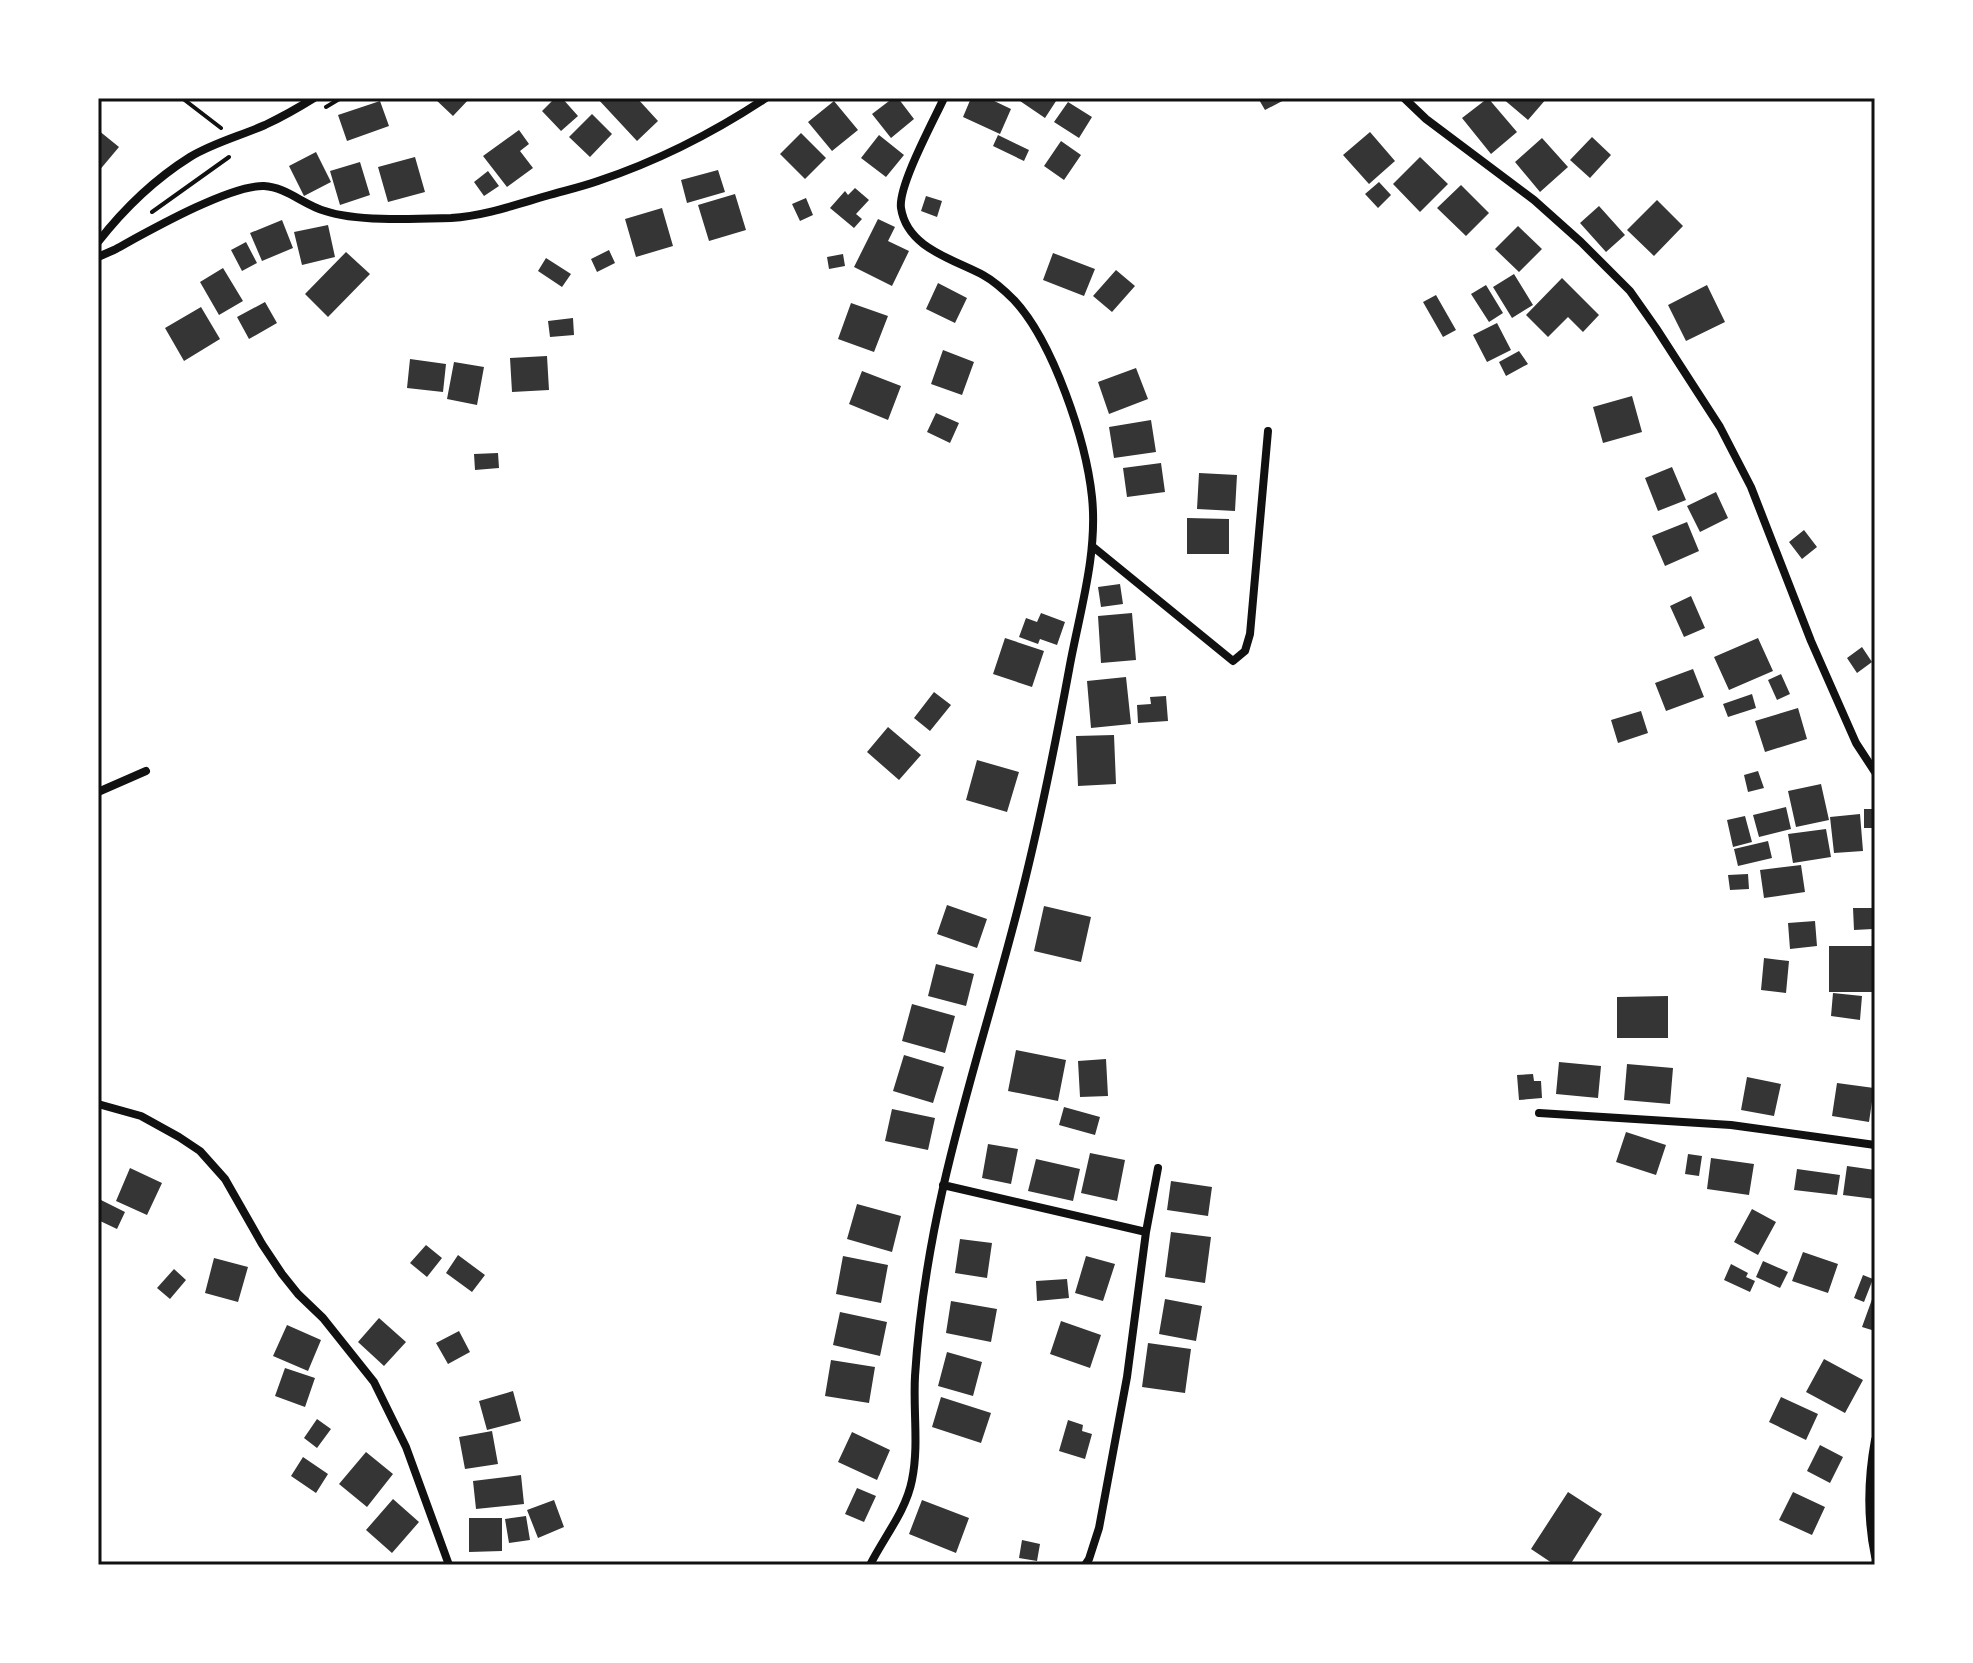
<svg xmlns="http://www.w3.org/2000/svg" width="1973" height="1663" font-family="'Playfair Display',serif">
<style>
.building{fill:#353535}
.lines{fill:none;stroke-linecap:round;stroke-linejoin:round}
.path{stroke:#111;stroke-width:4}
.minor{stroke:#111;stroke-width:8}
.neatline{fill:none;stroke:#111;stroke-width:3}
</style>
<rect width="100%" height="100%" fill="#fff"/>
<path class="building" d="M434,98H470L453,116Z
M555,98H562L578,116L561,131L542,111Z
M597,98H637L658,121L637,141Z
M893,98H898L914,119L891,138L872,114Z
M971,98H988L1011,109L1000,134L963,117Z
M1022,98H1058L1045,118L1020,101Z
M1258,98H1288L1265,110Z
M1488,98L1517,132L1491,154L1462,118Z
M1502,98H1547L1528,120Z
M380,101L389,126L347,141L338,115Z
M834,101L858,130L832,151L808,122Z
M1068,102L1092,117L1079,138L1054,122Z
M592,114L612,134L590,157L569,137Z
M98,130L119,147L98,172Z
M519,130L529,144L520,151L533,168L507,187L483,156Z
M1370,132L1395,161L1369,184L1343,155Z
M801,133L826,158L805,179L780,154Z
M879,135L904,155L886,177L861,158Z
M998,135L1029,150L1024,161L993,146Z
M1592,137L1611,155L1590,178L1570,160Z
M1542,138L1568,167L1540,192L1515,162Z
M1061,141L1081,155L1064,180L1044,166Z
M316,152L331,182L304,196L289,166Z
M415,157L425,192L388,202L378,167Z
M1420,157L1448,184L1420,212L1393,184Z
M360,162L370,195L340,205L330,171Z
M718,170L725,192L687,203L681,180Z
M488,171L499,186L484,196L474,182Z
M1379,182L1391,195L1378,208L1365,194Z
M1461,185L1489,213L1466,236L1437,208Z
M855,188L869,200L856,214L862,219L854,228L830,208L845,191L848,195Z
M735,194L746,230L709,241L698,205Z
M926,196L942,201L937,217L921,211Z
M806,198L813,215L800,221L792,204Z
M1657,200L1683,226L1654,256L1627,230Z
M1599,206L1625,235L1606,252L1580,223Z
M662,208L673,246L636,257L625,219Z
M878,219L895,227L888,241L909,251L892,286L854,267Z
M282,220L293,248L262,261L250,233Z
M328,225L335,257L302,265L294,232Z
M1518,226L1542,249L1519,272L1495,249Z
M246,242L257,263L242,271L231,250Z
M609,250L615,263L597,272L591,259Z
M346,252L370,274L328,317L305,294Z
M1053,253L1095,269L1084,296L1043,280Z
M843,254L845,266L829,269L827,257Z
M546,258L571,274L562,287L538,271Z
M223,268L243,301L219,315L200,282Z
M1116,270L1135,286L1112,312L1093,296Z
M1514,274L1533,305L1512,318L1493,287Z
M1562,278L1599,315L1583,332L1568,317L1548,337L1526,315Z
M938,283L967,298L955,323L926,309Z
M1486,285L1503,313L1489,322L1471,294Z
M1707,285L1725,322L1686,341L1668,305Z
M1436,295L1456,330L1443,337L1423,302Z
M265,302L277,323L249,339L237,317Z
M851,303L888,316L874,352L838,339Z
M201,307L220,339L184,361L165,328Z
M573,318L574,335L550,337L548,321Z
M1497,323L1511,350L1487,362L1473,335Z
M943,350L974,362L962,395L931,384Z
M1519,351L1528,364L1506,376L1499,362Z
M547,356L549,390L512,392L510,358Z
M410,359L446,364L443,392L407,388Z
M454,362L484,367L477,405L447,399Z
M1136,368L1148,399L1109,414L1098,382Z
M862,371L901,386L888,420L849,404Z
M1632,396L1642,432L1603,443L1593,407Z
M936,413L959,423L950,443L927,432Z
M1151,420L1156,452L1114,458L1109,427Z
M498,453L499,468L475,470L474,454Z
M1161,463L1165,492L1127,497L1123,468Z
M1672,467L1686,500L1658,511L1645,478Z
M1199,473L1237,475L1235,511L1197,509Z
M1716,492L1728,518L1700,532L1687,506Z
M1187,518L1229,519V554H1187Z
M1687,522L1699,551L1665,566L1652,536Z
M1804,530L1817,547L1802,559L1789,542Z
M1120,584L1123,604L1101,607L1098,587Z
M1691,596L1705,628L1684,637L1670,606Z
M1041,613L1065,622L1057,645L1040,639L1038,644L1019,637L1026,618L1037,622Z
M1132,613L1136,660L1101,663L1098,616Z
M1005,638L1044,651L1032,687L993,674Z
M1758,638L1773,671L1729,690L1714,657Z
M1862,647L1872,662L1857,673L1847,658Z
M1693,669L1704,697L1666,711L1655,683Z
M1781,674L1790,694L1777,700L1768,680Z
M1126,677L1131,724L1091,728L1087,681Z
M934,692L951,705L930,731L914,718Z
M1752,694L1756,708L1728,717L1723,704Z
M1166,696L1168,721L1138,723L1137,705L1151,704L1150,697Z
M1798,708L1807,739L1765,752L1755,721Z
M1641,711L1648,733L1618,743L1611,720Z
M888,727L921,755L899,780L867,752Z
M1114,735L1116,784L1078,786L1076,736Z
M977,760L1019,772L1007,812L966,800Z
M1758,771L1764,788L1748,792L1744,775Z
M1821,784L1829,820L1796,827L1788,791Z
M1786,807L1791,829L1759,837L1753,815Z
M1864,809H1875V828H1864Z
M1860,814L1863,851L1834,853L1830,817Z
M1745,816L1752,842L1733,847L1727,820Z
M1826,829L1831,857L1793,863L1788,834Z
M1768,841L1772,858L1738,866L1734,849Z
M1801,865L1805,892L1764,898L1760,870Z
M1748,874L1749,889L1730,890L1728,875Z
M947,905L987,919L977,948L937,934Z
M1044,906L1091,917L1081,962L1034,951Z
M1853,908H1872L1873,929L1854,930Z
M1815,921L1817,946L1790,949L1788,923Z
M1829,946H1873V992H1829Z
M1764,958L1789,961L1786,993L1761,990Z
M936,964L974,974L966,1006L928,996Z
M1833,993L1862,996L1860,1020L1831,1016Z
M1668,996V1038H1617V997Z
M912,1004L955,1016L945,1053L902,1041Z
M1016,1050L1066,1060L1058,1101L1008,1091Z
M904,1055L944,1067L933,1103L893,1091Z
M1106,1059L1108,1096L1080,1097L1078,1061Z
M1559,1062L1601,1066L1598,1098L1556,1094Z
M1627,1064L1673,1068L1670,1104L1624,1100Z
M1533,1074L1534,1081H1541L1542,1098L1519,1100L1517,1075Z
M1747,1077L1781,1084L1774,1116L1741,1110Z
M1837,1083L1874,1088L1869,1122L1832,1116Z
M1064,1107L1100,1117L1095,1135L1059,1125Z
M892,1109L935,1118L928,1150L885,1141Z
M1626,1132L1666,1145L1656,1175L1616,1162Z
M988,1144L1018,1149L1011,1184L982,1178Z
M1090,1153L1125,1160L1117,1201L1081,1193Z
M1688,1154L1702,1156L1699,1176L1685,1174Z
M1711,1158L1754,1164L1749,1195L1707,1189Z
M1036,1159L1080,1169L1073,1201L1028,1191Z
M1847,1166L1875,1170V1199L1843,1195Z
M130,1168L162,1183L147,1215L116,1201Z
M1797,1169L1840,1175L1837,1195L1794,1190Z
M1171,1181L1212,1187L1208,1216L1167,1210Z
M99,1199L125,1212L117,1229L98,1220Z
M857,1204L901,1216L892,1252L847,1239Z
M1752,1209L1776,1222L1758,1255L1734,1242Z
M1171,1232L1211,1237L1205,1283L1165,1277Z
M960,1239L992,1243L987,1278L955,1273Z
M426,1245L442,1258L427,1277L410,1263Z
M1803,1252L1838,1264L1828,1293L1792,1281Z
M458,1255L485,1275L472,1292L446,1273Z
M843,1256L888,1265L881,1303L836,1294Z
M1086,1256L1115,1264L1103,1301L1075,1293Z
M214,1258L248,1267L238,1302L205,1293Z
M1763,1261L1788,1272L1780,1288L1756,1277Z
M1731,1264L1748,1273L1746,1277L1755,1281L1750,1292L1724,1280Z
M174,1269L186,1280L170,1299L157,1288Z
M1863,1275L1873,1279L1864,1302L1854,1298Z
M1067,1279L1069,1298L1037,1301L1036,1281Z
M1875,1291V1331L1862,1327Z
M1165,1299L1202,1306L1196,1341L1159,1334Z
M951,1301L997,1309L991,1342L946,1333Z
M840,1312L887,1322L880,1356L833,1345Z
M379,1318L406,1342L384,1366L358,1342Z
M1061,1321L1101,1335L1090,1368L1050,1354Z
M287,1325L321,1340L308,1371L273,1356Z
M459,1331L470,1352L448,1364L436,1343Z
M1148,1343L1191,1349L1185,1393L1142,1387Z
M947,1352L982,1362L973,1396L938,1386Z
M1824,1359L1863,1380L1845,1413L1806,1392Z
M831,1360L875,1367L869,1403L825,1396Z
M285,1368L315,1378L305,1407L275,1396Z
M513,1391L521,1421L487,1430L479,1401Z
M941,1397L991,1413L981,1443L932,1427Z
M1781,1397L1818,1414L1806,1440L1769,1422Z
M317,1419L331,1429L317,1448L304,1438Z
M1068,1420L1083,1425L1082,1431L1092,1434L1085,1459L1059,1451Z
M492,1431L498,1464L465,1469L459,1437Z
M852,1432L890,1450L877,1480L838,1462Z
M1820,1445L1843,1457L1830,1483L1807,1471Z
M366,1452L393,1474L367,1507L339,1484Z
M303,1457L328,1474L316,1493L291,1476Z
M521,1475L524,1504L476,1509L473,1481Z
M857,1488L876,1496L864,1522L845,1514Z
M1568,1492L1602,1514L1570,1565H1555L1531,1549Z
M1793,1492L1825,1507L1812,1535L1779,1520Z
M393,1499L419,1522L392,1553L366,1530Z
M554,1500L564,1527L538,1538L527,1510Z
M922,1500L969,1518L956,1553L909,1534Z
M526,1516L530,1540L509,1543L505,1519Z
M469,1518H502V1551L469,1552Z
M1022,1540L1040,1544L1037,1561L1019,1558Z"/>
<g class="lines">
<path class="path" d="M182,98L221,128
M326,107L341,98
M152,212L229,157"/>
<path class="minor" d="M1404,98L1426,119L1534,200L1581,242L1630,291L1656,328L1720,427L1751,487L1811,641L1856,743L1875,772
M98,242C123,210 155,179 190,157C213,143 240,136 265,125C282,117 298,108 314,98
M98,257L114,250C147,232 229,185 264,186C286,187 304,205 325,211C357,222 417,219 451,218C483,216 515,205 546,196C563,191 581,187 598,181C658,161 713,133 766,98
M1092,546L1233,661L1245,651L1250,634L1268,431
M98,792L146,771
M98,1104L141,1116L179,1137L200,1151L225,1179L262,1244L282,1274L298,1294L323,1318L374,1382L406,1447L449,1565
M1539,1113L1731,1125L1875,1145
M943,1185L1146,1232
M1875,1440C1868,1478 1867,1518 1875,1556
M870,1565C884,1537 906,1511 912,1480C919,1446 913,1411 915,1376C919,1313 929,1250 943,1188C965,1090 997,993 1021,896C1040,821 1055,746 1069,670C1079,614 1098,555 1092,497C1086,440 1053,342 1014,300C1005,291 994,281 983,275C953,259 907,248 901,208C898,186 933,122 944,98
M1085,1565L1089,1559L1099,1528L1127,1377L1146,1232L1158,1168"/>
</g>
<rect width="1973" height="1663" fill="none" stroke="#ffffff" stroke-width="200"/>
<rect x="100" y="100" width="1773" height="1463" class="neatline"/>
</svg>
